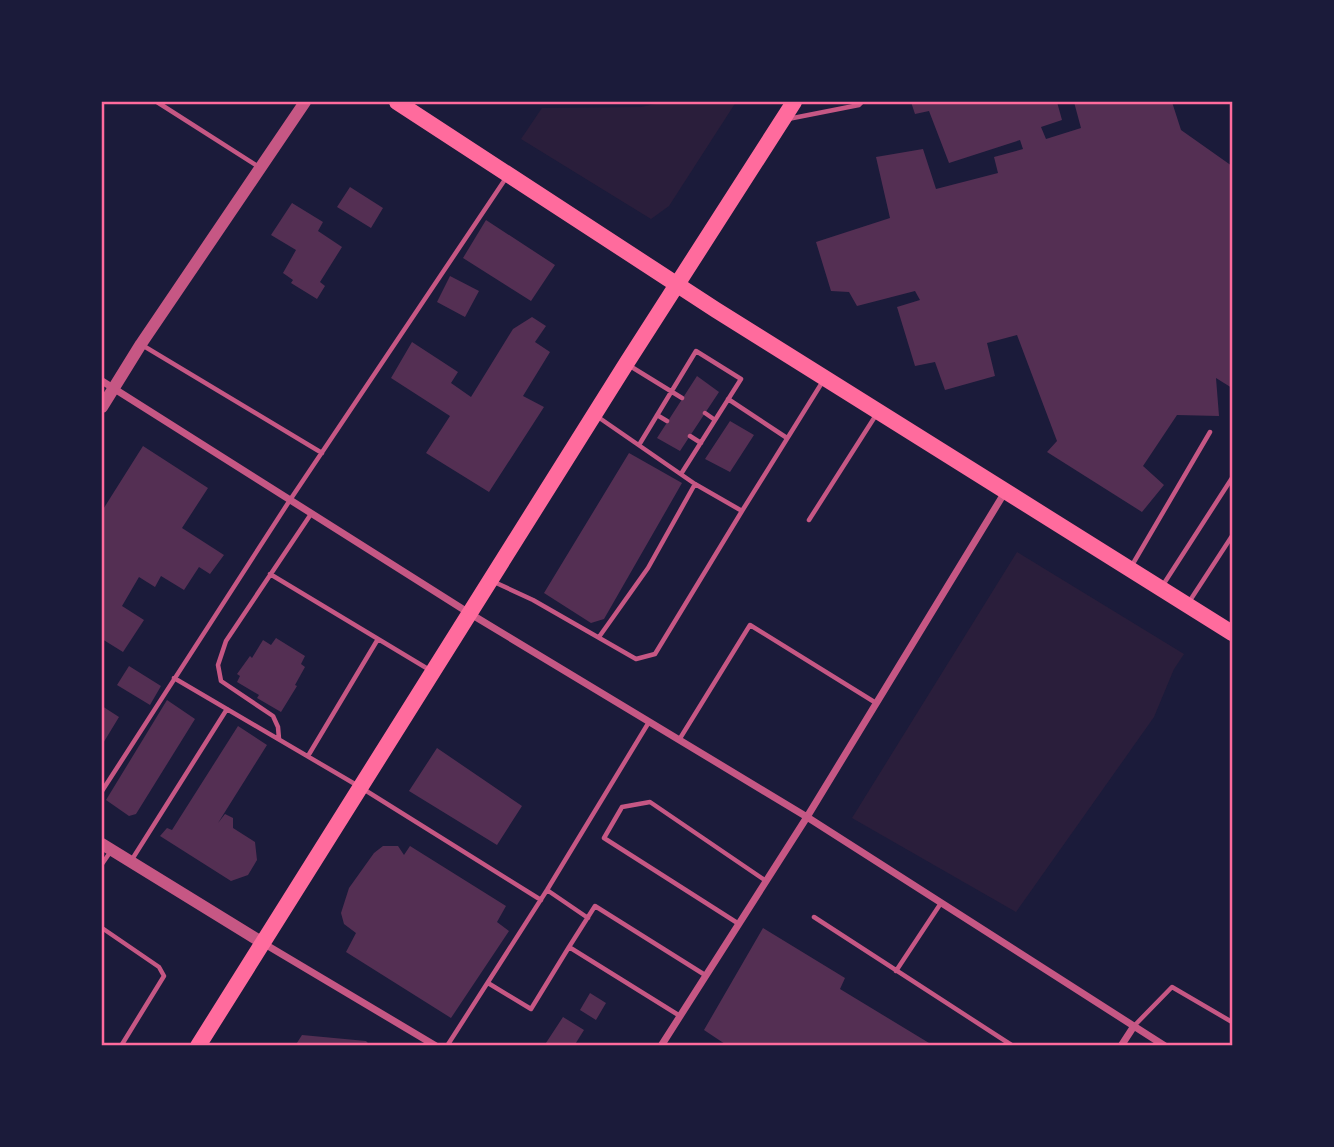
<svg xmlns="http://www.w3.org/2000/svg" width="1334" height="1147" font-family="'Libre Baskerville',serif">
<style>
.green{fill:#2a1e3b}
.building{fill:#542f53}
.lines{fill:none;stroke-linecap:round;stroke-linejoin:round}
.service{stroke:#c65784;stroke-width:4.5}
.minor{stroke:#c65784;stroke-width:7}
.tertiary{stroke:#c65784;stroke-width:12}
.primary{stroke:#ff6b9d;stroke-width:16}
.neatline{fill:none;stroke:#ff6b9d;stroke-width:2.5}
</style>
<rect width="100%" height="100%" fill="#1b1b3a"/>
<path class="green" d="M665,102H736L669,206L651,219L521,139L542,108L641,107Z
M1017,552L1184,654L1174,669L1154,717L1016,912L852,818Z"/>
<path class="building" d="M911,102H1057L1062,120L1041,127L1046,139L1081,128L1074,102H1172L1181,130L1232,166V388L1216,378L1219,416L1177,415L1143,466L1164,485L1142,512L1047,452L1057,441L1017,335L987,343L995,376L945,390L935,362L915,366L897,307L920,300L915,291L857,306L849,292L831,291L816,242L890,218L876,157L923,149L936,189L998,173L994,157L1023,149L1020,140L949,163L929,111L915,114Z
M350,187L383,208L371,228L337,207Z
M292,203L323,222L318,231L342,247L320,282L325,286L317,299L291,283L293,280L283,273L296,250L271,235Z
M486,220L555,265L531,301L463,258Z
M450,276L479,291L465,317L437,302Z
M532,317L546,326L535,342L550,352L523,396L544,407L489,492L426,453L450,416L391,378L412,342L458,372L451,383L471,397L513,329Z
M697,376L719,392L680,451L657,438Z
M730,421L754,435L730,472L705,459Z
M143,446L208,488L182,528L224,555L210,574L199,567L184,590L161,576L155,587L139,577L122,606L144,620L123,652L102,639V511Z
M629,453L682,483L604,619L591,623L544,593Z
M276,638L305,656L301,664L305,667L295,685L297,686L281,712L257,698L259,695L237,682L240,676L237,674L250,656L252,658L263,640L271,645Z
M129,666L161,686L150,705L117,685Z
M167,700L195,719L136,814L129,816L106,800Z
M102,706L119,717L102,745Z
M238,726L267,745L218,823L225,814L233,818V828L255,842L257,860L248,875L231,881L160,836L167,828L172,830Z
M437,748L522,806L497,845L409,791Z
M383,846H398L404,855L410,846L506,906L497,922L509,931L451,1018L346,952L356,933L344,924L341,913L349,888L374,853Z
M763,928L845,978L840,989L934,1046H728L704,1030Z
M590,993L606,1003L596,1020L580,1010Z
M563,1017L584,1030L574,1046H544Z
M302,1035L366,1041L371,1046H295Z"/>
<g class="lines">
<path class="service" d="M157,102L259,167
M788,119L859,105L862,102
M142,345L322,453
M630,366L682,398
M728,399L787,438
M705,413L715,420
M657,415L667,421
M690,436L701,443
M639,445L696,351L741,379L681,474
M742,511L823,381
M809,520L876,415
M1131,567L1210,432
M270,574L428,669
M492,581L533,600L636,659L655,654L742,511L695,484L598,417
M1163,585L1232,478
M1189,602L1232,536
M599,637L648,568L695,484
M174,678L360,787L541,900
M279,739L278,727L273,716L221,681L218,665L226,641L311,514
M679,740L750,625L876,703
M308,756L378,639
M102,791L290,500L506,178
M131,861L227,709
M102,864L111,851
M547,890L588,918
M814,917L1013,1046
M739,924L604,838L622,807L650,802L766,881
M102,928L159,967L164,976L121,1046
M896,971L941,903
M488,983L531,1009L569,947
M680,1016L569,947L595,906L705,975
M1134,1026L1172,987L1232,1022
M447,1046L547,890L649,722"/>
<path class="minor" d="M102,381L469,613L807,817L1165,1046
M263,943L436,1046
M661,1046L807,817L1005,492
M1121,1046L1134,1026"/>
<path class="tertiary" d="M102,407L141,344L305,102
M102,844L263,943"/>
<path class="primary" d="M397,102L716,310L1232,633
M198,1046L626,364L794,102"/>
</g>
<rect width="1334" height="1147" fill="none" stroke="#1b1b3a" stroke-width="206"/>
<rect x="103" y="103" width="1128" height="941" class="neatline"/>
</svg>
